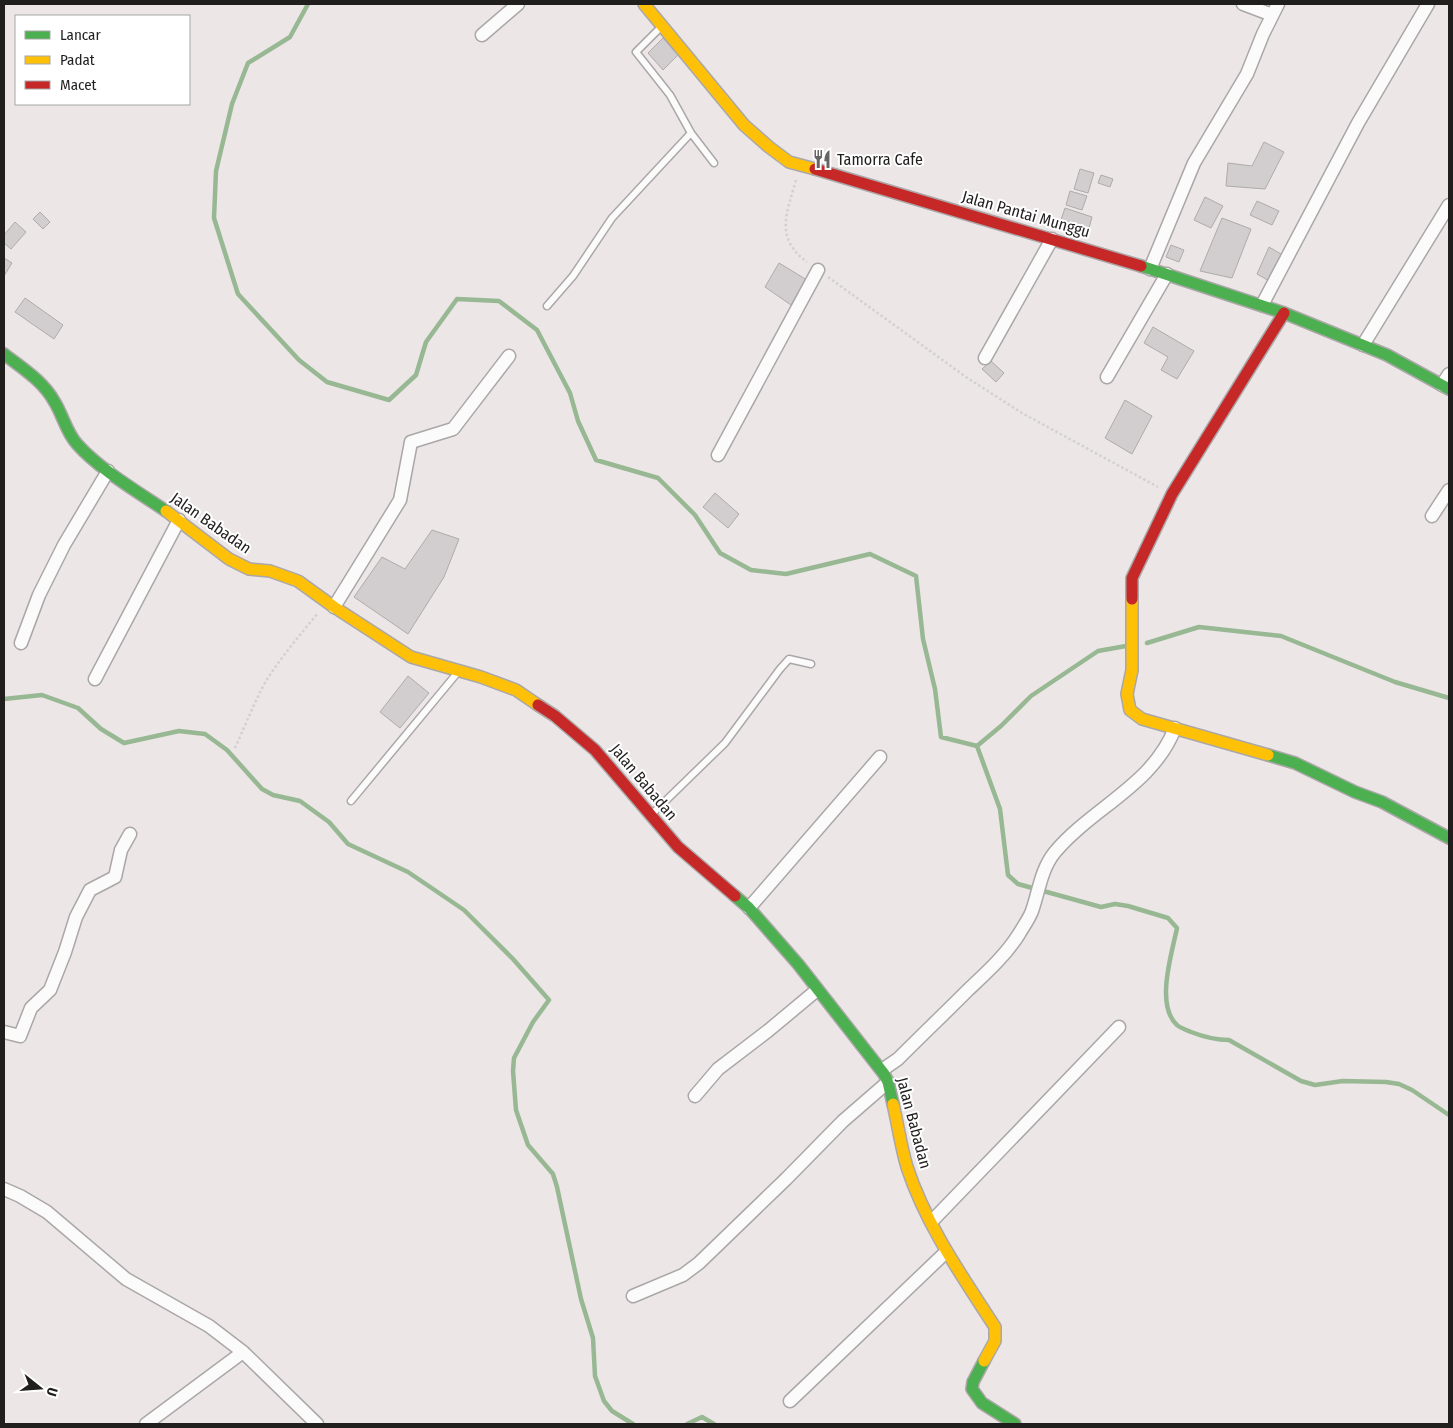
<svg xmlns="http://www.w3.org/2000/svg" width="1453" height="1428" font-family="'Fira Sans Condensed',sans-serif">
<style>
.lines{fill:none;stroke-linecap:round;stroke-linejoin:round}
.stream{stroke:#97b892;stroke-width:4.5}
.building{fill:#d2cecf;stroke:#afabab}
.lane-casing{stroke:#aba7a8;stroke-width:9}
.street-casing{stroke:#aba7a8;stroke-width:15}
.fast-casing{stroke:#aba7a8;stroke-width:14}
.slow-casing{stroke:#aba7a8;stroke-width:14}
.jam-casing{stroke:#aba7a8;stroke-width:14}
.path{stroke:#d2d1d1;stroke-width:2.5;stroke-dasharray:2.5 2.5;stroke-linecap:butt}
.lane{stroke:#fcfbfb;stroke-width:6}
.street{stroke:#fcfbfb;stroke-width:12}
.fast{stroke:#4caf50;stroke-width:11}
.slow{stroke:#ffc107;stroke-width:11}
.jam{stroke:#c62828;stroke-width:11}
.labels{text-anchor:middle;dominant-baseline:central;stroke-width:4;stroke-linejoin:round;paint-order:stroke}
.poi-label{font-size:16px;fill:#211e1e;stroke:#fff;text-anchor:start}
.street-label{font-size:16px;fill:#211e1e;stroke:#fff}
</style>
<rect width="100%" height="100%" fill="#ece6e7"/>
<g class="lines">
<path class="stream" d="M308,4L290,37L248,63L232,104L216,171L214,218L238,294L299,360L327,382L389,400L416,375L426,342L457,299L499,301L537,330L570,393L578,421L596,460L658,478L695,515L720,553L751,570L786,574L870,554L916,576L923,639L935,689L941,737L977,746L1001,726L1031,696L1098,651L1126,646
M1147,643L1199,627L1281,636L1395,682L1449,698
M4,699L42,695L78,708L101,729L124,743L179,731L205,734L227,750L262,789L273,795L300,801L329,822L348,844L408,872L464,910L513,959L549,1000L533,1022L514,1058L513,1071L516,1110L528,1145L553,1174L557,1187L581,1299L593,1338L595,1376L604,1401L612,1411L633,1424
M977,746L1000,809L1008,875L1018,884L1101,907L1115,904L1128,906L1168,918L1177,928C1172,953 1155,1005 1177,1025C1180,1028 1187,1030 1191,1032C1204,1037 1215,1040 1229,1040L1301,1081L1315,1085L1343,1081L1386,1082L1399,1084L1412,1090L1449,1115
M687,1424L702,1417L714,1424"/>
</g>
<path class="building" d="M663,38L678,55L663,70L648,53Z
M1264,142L1284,152L1265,189L1226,186L1228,163L1252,166Z
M1080,169L1094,173L1088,193L1074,189Z
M1101,175L1113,179L1110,187L1098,183Z
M1070,191L1087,196L1082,210L1066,205Z
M1205,197L1223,206L1211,228L1194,220Z
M1257,201L1279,211L1272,225L1250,215Z
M1065,208L1092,217L1089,228L1061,220Z
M40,212L50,222L43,229L33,219Z
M1222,218L1251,229L1232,278L1200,271Z
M15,222L26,232L11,249L4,243V235Z
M1171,245L1184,250L1179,262L1166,257Z
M1269,247L1286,257L1271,282L1257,274Z
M4,258L12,263L4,276Z
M779,263L807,280L791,305L765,287Z
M25,298L63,325L54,339L15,312Z
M1153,327L1194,351L1177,379L1161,370L1168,357L1144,343Z
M991,361L1004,373L996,382L982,369Z
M1125,400L1152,416L1132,454L1105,438Z
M715,493L739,514L728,528L703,507Z
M432,530L459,539L444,577L408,634L354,597L382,557L405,569Z
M408,676L429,693L400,728L380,712Z"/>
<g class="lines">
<g class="lane-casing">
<path id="lane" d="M691,133L714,163
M547,306L573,276L612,218L691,133L670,95L636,52L661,27
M351,801L458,672
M652,814L725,743L780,669L789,659L811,664"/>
</g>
<g class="street-casing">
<path id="street" d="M1243,4L1272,15
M482,35L518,4
M1150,269L1194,163L1247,74L1263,34L1278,4
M1262,305L1358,123L1428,4
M1363,345L1449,205
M985,358L1052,239
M1107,377L1167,274
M1442,385L1449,374
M718,455L818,270
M1432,516L1449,490
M334,607L400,500L411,442L453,429L509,356
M21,643L39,595L64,545L108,471
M95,679L179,520
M749,908L880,757
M4,1032L20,1036L31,1008L50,990L65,952L76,917L90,890L115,877L121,850L130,834
M882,1070L898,1059C921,1036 945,1013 968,990C986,973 1006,955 1019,934C1023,927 1029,919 1032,911C1039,891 1041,869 1055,852C1093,807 1153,785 1175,728
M695,1096L718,1069L769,1030L817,990
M4,1189L20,1196L47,1212L126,1279L209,1326L243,1352L317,1424
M932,1221L1119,1027
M633,1296L683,1275L699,1263L786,1179L843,1121L888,1082
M790,1401L946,1252
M146,1424L243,1352"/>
</g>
<g class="fast-casing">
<path id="fast" d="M1141,266L1284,313L1387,355L1449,389
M4,354C22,368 43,381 54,401C63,415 66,432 77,444C99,469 138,492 166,511
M1268,755L1295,763L1355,792L1382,802L1449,838
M735,896L749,908L798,964L884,1074L888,1082L893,1104
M984,1361L973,1382L972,1389L982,1403L1015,1424"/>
</g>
<g class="slow-casing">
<path id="slow" d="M644,4L744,125L769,147L789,162L815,169
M166,511L229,559L249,569L270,571L298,581L334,607L411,657L481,677L516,690L538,705
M1132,599V670L1127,694L1130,710L1142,719L1268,755
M893,1104C898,1125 901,1147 907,1167C926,1225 962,1276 995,1327V1341L984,1361"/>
</g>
<g class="jam-casing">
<path id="jam" d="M815,169L1141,266
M1132,599V578L1172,494L1284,313
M538,705L555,716L595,750L678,847L735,896"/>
</g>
<path class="path" d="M796,180C787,213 774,238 807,262
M828,277L966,377L1022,413L1158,487
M235,748C245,726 254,703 266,681C281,657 300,635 318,613"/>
<use href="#lane" class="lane"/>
<use href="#street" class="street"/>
<use href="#fast" class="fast"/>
<use href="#slow" class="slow"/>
<use href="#jam" class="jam"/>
</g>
<defs>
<g id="restaurant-bare" transform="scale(1.5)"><path d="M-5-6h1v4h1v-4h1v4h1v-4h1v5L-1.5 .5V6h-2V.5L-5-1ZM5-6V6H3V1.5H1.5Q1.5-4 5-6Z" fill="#686464" stroke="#fff" stroke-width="2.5" paint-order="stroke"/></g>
</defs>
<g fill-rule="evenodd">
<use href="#restaurant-bare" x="822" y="159"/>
</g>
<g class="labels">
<g class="poi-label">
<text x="837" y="159">Tamorra Cafe</text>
</g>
<g class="street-label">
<text transform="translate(1026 214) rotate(16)">Jalan Pantai Munggu</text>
<text transform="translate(211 523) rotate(35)">Jalan Babadan</text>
<text transform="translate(644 782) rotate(50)">Jalan Babadan</text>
<text transform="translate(914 1123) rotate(75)">Jalan Babadan</text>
</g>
</g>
<rect width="1453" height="1428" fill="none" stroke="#211e1e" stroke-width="10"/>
<rect x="15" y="15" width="175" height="90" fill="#ffffff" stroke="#a6a5a5"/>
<rect x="25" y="31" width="25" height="8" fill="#4caf50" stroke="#a6a5a5"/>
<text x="60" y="40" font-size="15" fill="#211e1e">Lancar</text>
<rect x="25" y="56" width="25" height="8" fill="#ffc107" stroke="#a6a5a5"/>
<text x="60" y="65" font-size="15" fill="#211e1e">Padat</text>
<rect x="25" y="81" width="25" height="8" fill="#c62828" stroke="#a6a5a5"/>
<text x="60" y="90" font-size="15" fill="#211e1e">Macet</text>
<g transform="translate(40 1388) rotate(107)" stroke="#ffffff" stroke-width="4" paint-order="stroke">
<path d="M0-4L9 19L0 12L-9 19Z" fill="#211e1e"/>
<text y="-8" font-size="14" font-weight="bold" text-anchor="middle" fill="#211e1e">U</text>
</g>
</svg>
